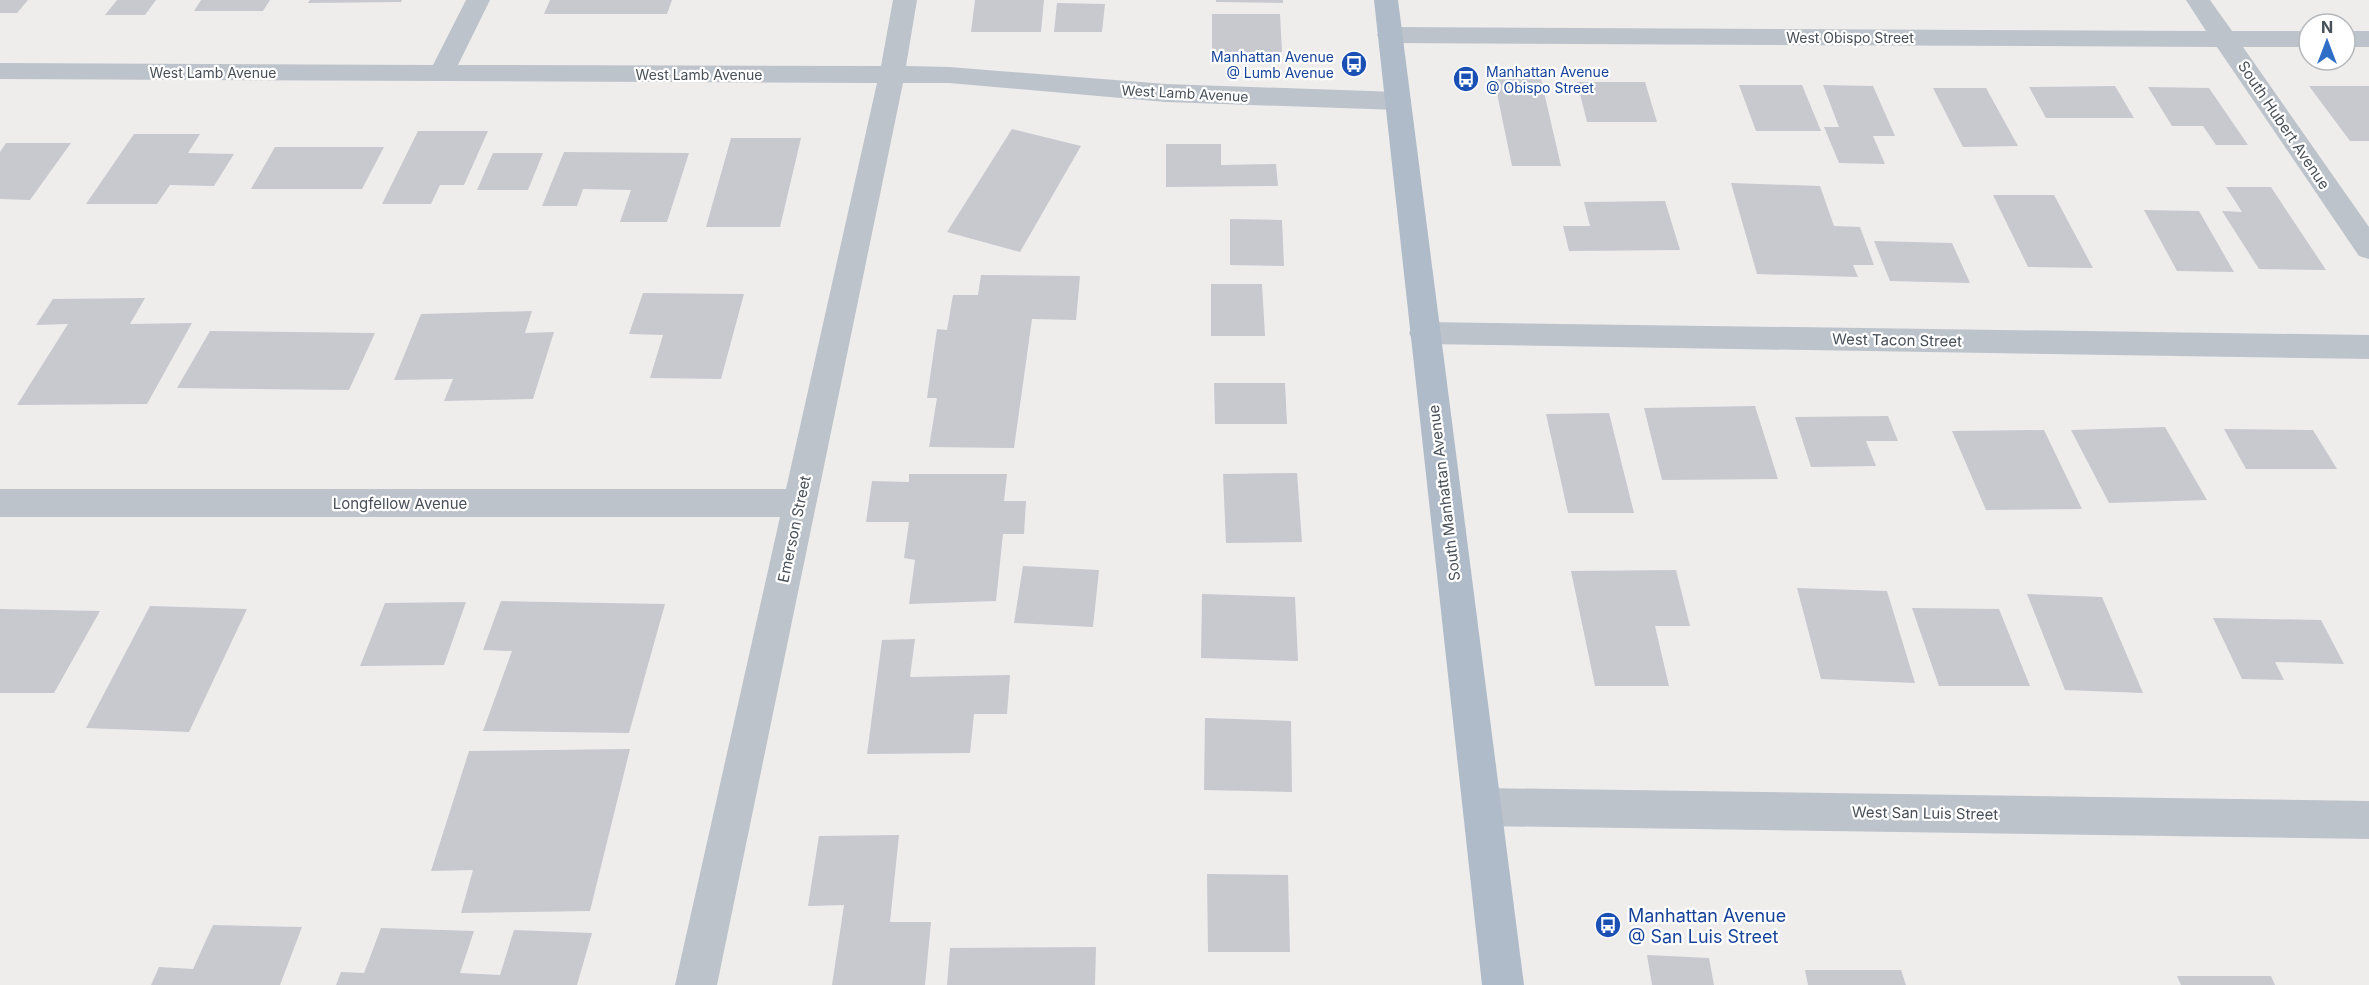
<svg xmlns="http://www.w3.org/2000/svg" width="2369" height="985" font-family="Inter,sans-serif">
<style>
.building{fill:#c7c9cf}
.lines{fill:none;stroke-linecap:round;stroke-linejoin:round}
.minor{fill:#bcc3ca;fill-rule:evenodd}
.major{fill:#afbbc8;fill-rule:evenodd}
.labels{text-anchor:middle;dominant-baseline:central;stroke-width:4.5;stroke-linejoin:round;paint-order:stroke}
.far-street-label{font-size:14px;fill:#474f57;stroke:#fff}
.far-transit-label{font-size:14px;fill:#164399;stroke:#fff;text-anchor:end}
.street-label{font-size:15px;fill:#474f57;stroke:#fff}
.near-transit-label{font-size:18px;fill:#164399;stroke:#fff;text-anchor:start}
</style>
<rect width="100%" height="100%" fill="#efecec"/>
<path class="building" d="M0,0H28L17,13H0Z
M117,0H156L145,15H105Z
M201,0H270L263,11H194Z
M310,0H402L401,2L308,3Z
M550,0H672L667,14H544Z
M975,0H1044L1041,32H971Z
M1216,0H1283V3L1216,2Z
M1057,3L1105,4L1102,32H1054Z
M1212,14H1280L1282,52H1212Z
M1494,79H1541L1561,166H1512Z
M1577,82H1645L1657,122H1587Z
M1739,85H1802L1821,131H1756Z
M1823,85L1873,86L1895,136H1873L1885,164L1839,163L1824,127H1839Z
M2115,86L2134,118H2046L2029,87Z
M2309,86H2369V141H2350Z
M2148,87L2209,88L2248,145H2216L2203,126H2172Z
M1933,88H1986L2018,146L1963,147Z
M1012,129L1081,146L1020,252L947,232Z
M418,131H488L464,185H440L431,204H382Z
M134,134H200L188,153L234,154L214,186L170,185L157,204H86Z
M731,138H801L780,227H706Z
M6,143H71L30,200L0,199V152Z
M1166,144H1221V165L1276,164L1278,186L1166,187Z
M275,147H384L362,189H251Z
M564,152L689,153L667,222H620L631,190L583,189L577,206H542Z
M493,153H543L528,190H477Z
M1731,183L1820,186L1834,226L1860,227L1874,265H1853L1858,277L1757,274Z
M2226,187H2271L2326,270L2259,269L2222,211L2242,212Z
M1993,195H2054L2093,268L2028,267Z
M1665,201L1680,250L1569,251L1563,226H1590L1584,202Z
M2144,210L2199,211L2234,272L2177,271Z
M1230,219L1282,220L1284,266L1230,265Z
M1874,241L1952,243L1970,283L1890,281Z
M981,275L1080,276L1076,320L1032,319L1014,448L929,447L937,398H927L937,329L947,330L953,295H978Z
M1211,284H1262L1265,336H1211Z
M643,293L744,294L721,379L650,378L663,335L629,334Z
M145,298L130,324L192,323L147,404L17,405L68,324L36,325L53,299Z
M532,311L525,333L554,332L533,399L444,401L453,379L394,380L421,314Z
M210,331L375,333L349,390L177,388Z
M1214,383H1285L1287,424H1215Z
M1755,406L1778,479L1662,480L1644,408Z
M1609,413L1634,513H1568L1546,414Z
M1888,416L1898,441H1866L1876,466L1811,467L1795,417Z
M2165,427L2207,500L2109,503L2071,430Z
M2224,429L2313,430L2337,469H2246Z
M2044,430L2082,509L1986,510L1952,431Z
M1297,473L1302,542L1226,543L1223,474Z
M909,474H1007L1004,501H1026L1024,534H1003L996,601L909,604L915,560L904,558L909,522H866L872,481L909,482Z
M1023,566L1099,570L1093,627L1014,623Z
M1676,570L1690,626H1655L1669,686H1595L1571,571Z
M1797,588L1887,591L1915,683L1821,679Z
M1202,594L1295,597L1298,661L1201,658Z
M2027,594L2102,597L2143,693L2065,690Z
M501,601L665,604L629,733L483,731L512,651L483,650Z
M466,602L444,665L360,666L385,603Z
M150,606L247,609L189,732L86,728Z
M1912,608L1999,609L2030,686H1939Z
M0,609L100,611L54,693H0Z
M2213,618L2321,620L2344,664L2275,662L2284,680L2242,679Z
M915,639L910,677L1010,675L1007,714H974L970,753L867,754L882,640Z
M1205,718L1291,721L1292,792L1204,790Z
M630,749L590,911L461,913L473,870L431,871L469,751Z
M899,835L890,922H931L925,985H832L844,905L808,906L819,836Z
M1207,874L1288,875L1290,952H1208Z
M213,925L302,927L280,985H151L159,967L193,969Z
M381,928L474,931L460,973L500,975L514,930L592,933L577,985H336L341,972L364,973Z
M1096,947L1095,985H947L950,948Z
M1647,955L1709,958L1714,985H1652Z
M1805,970H1901L1906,985H1808Z
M2177,976H2271L2275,985H2181Z"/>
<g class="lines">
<path class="minor" d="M466,0H490L458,65L881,66L893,0H917L906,66L949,67L1166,84L1398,92L1407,95L1411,101L1407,107L1398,110L1166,102L949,83H903L717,985H675L780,517H0V489H786L877,83L0,79V63L433,65Z
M2186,0H2210L2232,31H2309V47H2243L2369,227V259L2359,256L2217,47L1390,43L1381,41L1377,35L1381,29L1390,27L2206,31Z
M2345,31H2369V47H2345Z
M1424,322L2369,335V359L1424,344L1413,341L1409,333L1413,325Z
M1482,788L2369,801V839L1482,826L1468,820L1463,807L1468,794Z"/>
<path class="major" d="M1374,0H1398L1524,985H1482Z"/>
</g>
<defs>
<g id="bus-disc" transform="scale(1.35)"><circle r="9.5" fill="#1a4fb4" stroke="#fff"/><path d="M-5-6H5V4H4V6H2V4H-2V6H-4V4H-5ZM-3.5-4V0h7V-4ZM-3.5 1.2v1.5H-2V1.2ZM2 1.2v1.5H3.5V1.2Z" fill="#fff"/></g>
</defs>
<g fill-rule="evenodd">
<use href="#bus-disc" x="1354" y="64"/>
<use href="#bus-disc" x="1466" y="79"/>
<use href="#bus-disc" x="1608" y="925"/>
</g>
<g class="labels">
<g class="far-street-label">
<text x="1850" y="37">West Obispo Street</text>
<text x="213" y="72">West Lamb Avenue</text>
<text x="699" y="74">West Lamb Avenue</text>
<text transform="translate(1185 93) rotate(3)">West Lamb Avenue</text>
</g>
<g class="far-transit-label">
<text x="1334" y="56">Manhattan Avenue<tspan x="1334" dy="16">@ Lumb Avenue</tspan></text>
<text x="1486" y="71" text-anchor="start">Manhattan Avenue<tspan x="1486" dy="16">@ Obispo Street</tspan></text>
</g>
<g class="street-label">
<text transform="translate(2284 125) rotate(56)">South Hubert Avenue</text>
<text transform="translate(1897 340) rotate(1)">West Tacon Street</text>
<text transform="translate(1444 493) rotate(-97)">South Manhattan Avenue</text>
<text x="400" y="503">Longfellow Avenue</text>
<text transform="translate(794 529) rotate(-78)">Emerson Street</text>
<text transform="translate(1925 813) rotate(1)">West San Luis Street</text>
</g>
<g class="near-transit-label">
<text x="1628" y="915">Manhattan Avenue<tspan x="1628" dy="21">@ San Luis Street</tspan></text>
</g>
</g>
<g transform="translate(2327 42)"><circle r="28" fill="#ffffff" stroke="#b5b9bc" stroke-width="1.5"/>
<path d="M0-4.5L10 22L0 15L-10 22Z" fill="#2e6ec7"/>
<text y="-9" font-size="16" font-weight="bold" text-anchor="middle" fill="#474f57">N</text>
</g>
</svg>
